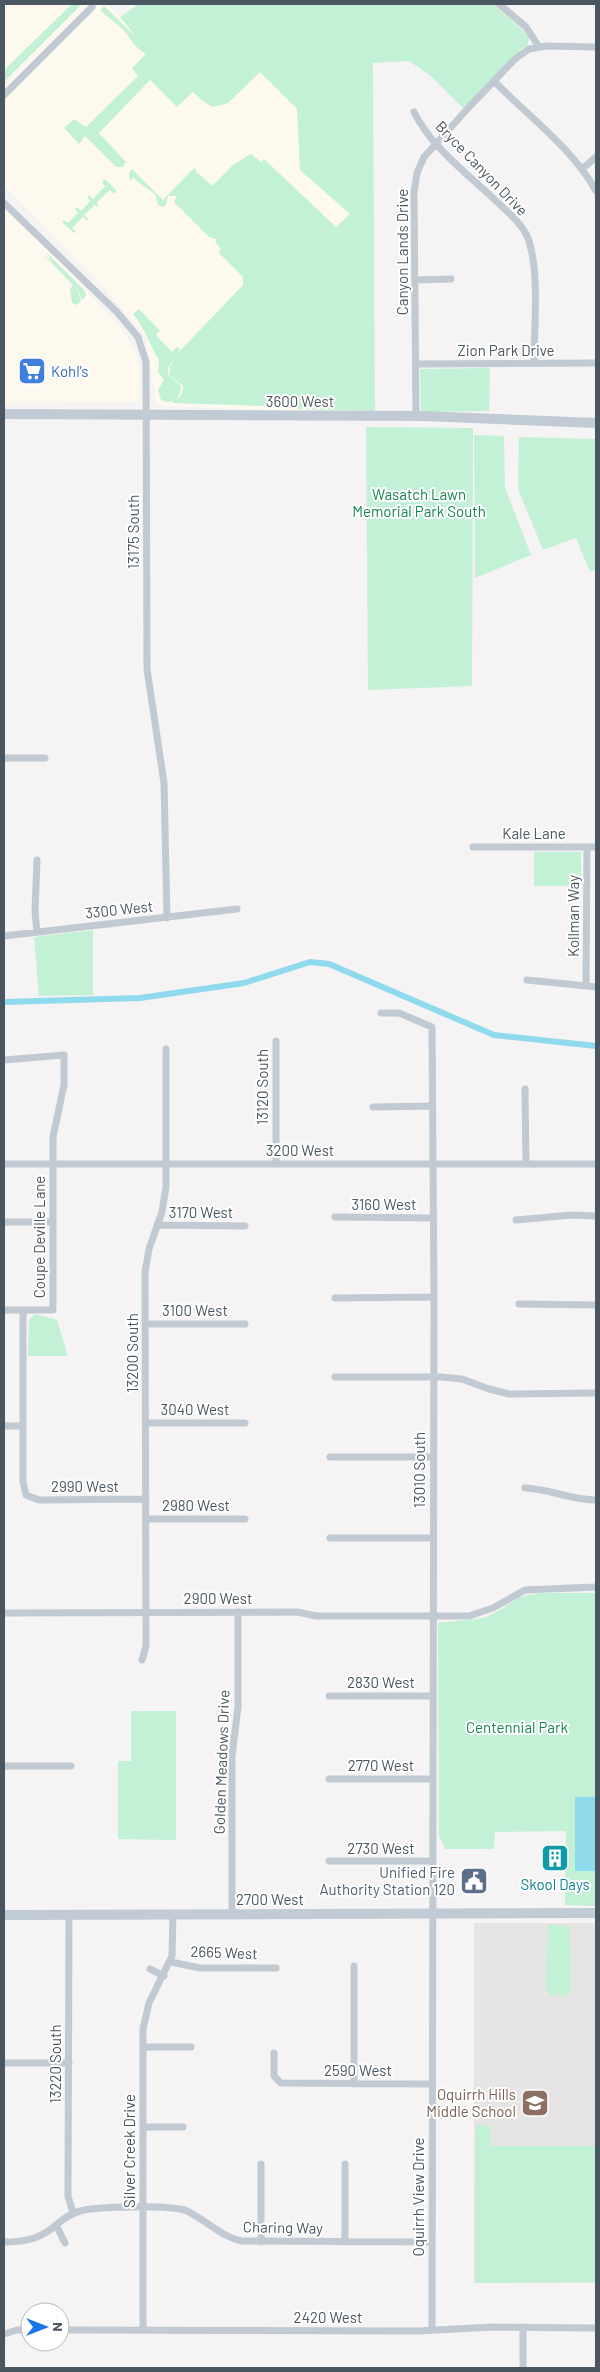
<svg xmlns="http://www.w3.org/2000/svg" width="600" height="2372" font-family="Barlow,sans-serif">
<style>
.commercial{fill:#fdf9ef}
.education{fill:#e6e4e5}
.green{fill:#c3f1d5}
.water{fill:#90daee}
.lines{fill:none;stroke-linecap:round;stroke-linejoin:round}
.canal{stroke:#90daee;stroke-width:6}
.minor{stroke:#c1cad2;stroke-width:7}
.secondary{stroke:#c1cbd6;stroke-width:10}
.labels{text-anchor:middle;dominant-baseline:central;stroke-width:4;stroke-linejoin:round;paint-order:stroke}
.street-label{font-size:15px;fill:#4a5661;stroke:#fff}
.shop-label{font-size:15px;fill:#366cbe;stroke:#fff;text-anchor:start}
.park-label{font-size:15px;fill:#17864f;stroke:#fff}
.service-label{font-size:15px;fill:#4e5e75;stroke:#fff;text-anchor:end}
.culture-label{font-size:15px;fill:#0d838f;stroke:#fff}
.education-label{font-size:15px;fill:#785e54;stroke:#fff;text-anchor:end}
</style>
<rect width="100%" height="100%" fill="#f5f3f3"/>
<path class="commercial" d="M4,4H107L121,17L139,4H373L375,411L258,410L156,405L146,337L108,292L4,185V85L56,34L4,83Z
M4,202L120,326L136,353L140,369V402L4,403Z"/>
<path class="education" d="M474,1923H596V2283H474Z"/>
<path class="green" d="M72,4H82L4,82V70Z
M139,4H493C503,14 521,26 529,38L528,45L519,51L463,108L431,76L409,61L373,63L375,411L298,409L296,407L172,403L174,401L166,402L161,400L158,390L164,380L158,372L159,360C150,346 145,328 133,314L139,309L160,331L156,335L172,352L177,347L180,349L168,368V375L181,386L180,393L176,400L182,394L183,386L169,375L170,367L176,355L243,285V277L218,252L221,249L216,243V239L209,237L174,202L177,196H168L166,205L163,207L158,205L155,194C147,188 139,184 133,177L130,181L129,172L132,169L163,200L194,168L197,172L196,174L198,173L212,186L233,165L251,154L261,162L264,159L336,227L350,214L300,170L297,109L260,72L228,103L213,107L204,102L193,92L177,107L150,80L99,133L126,162L123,167H116L85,136L79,144L64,128L74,119L86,127L138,76L132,68L146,54C136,48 132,42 127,34C121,26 106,16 100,10L104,6L135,36L120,17Z
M105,179L117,191L114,194L110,190L97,202L99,208L95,205L84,215L88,219L87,221L83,217L72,228L76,232L74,233L62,222L64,220L68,223L78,213L75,209L77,207L81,211L90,201L87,197L89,195L93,199L105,186L102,182Z
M46,252L85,291L86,296L82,300L75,284L81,301L77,305L72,303L70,289L73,285L43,254L52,261Z
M490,368L489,411L421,412L420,369Z
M366,427L473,428L472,686L368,690Z
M474,435L504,436L505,488L531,555L475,578Z
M519,437L596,439V569L590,572L576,538L543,550L518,489Z
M534,852H581V886H534Z
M93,930V995L39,996L34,937Z
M35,1314L57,1320L68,1356H28L29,1320Z
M538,1593H596V1906L565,1905L566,1831L495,1832L494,1849H445L439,1836L438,1623L484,1618L502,1609L519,1597Z
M131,1711H176V1840L118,1839V1761H131Z
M548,1925H568L570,1930L571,1986L570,1991L564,1997L558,1994L552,1997L546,1989Z
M476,2125H490L491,2146H596V2282L475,2283Z"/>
<path class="water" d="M575,1797H596V1871H575Z"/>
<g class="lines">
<path class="canal" d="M4,1002L140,998L244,983L310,962L329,964L494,1035L596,1046"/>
<path class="minor" d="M499,4L526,27L539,47
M494,81C527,115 574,150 596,191
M4,95L92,7
M414,112C431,147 468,174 496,201C507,211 522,224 528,238C540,272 534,326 534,363
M582,169L596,157
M4,203L117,312L138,337L146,362L147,669L164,783L167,918
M415,280L451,279
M416,364L596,363
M416,416L414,193L417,173L424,157L470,106L515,59L529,49L546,46L596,47
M4,758H45
M473,847H596
M37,860L35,911L37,932
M4,936L237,909
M527,980L596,987
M586,986L587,847
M381,1013H399L432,1027L434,1297L432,2330
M4,1060L64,1055V1085L53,1137V1310H4
M525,1089L526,1164
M373,1107L432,1106
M4,1164H596
M276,1164V1041
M335,1217L433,1218
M516,1220L572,1215L596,1216
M4,1222H53
M157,1225L245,1226
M335,1298L434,1297
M519,1304L596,1305
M23,1310V1482L26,1495L39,1500L146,1499
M145,1324H245
M335,1377H441L462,1379L489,1389L509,1394L596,1393
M146,1423H245
M4,1426H23
M330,1457H433
M525,1488C550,1489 571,1500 596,1500
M146,1519H245
M330,1538H433
M4,1613L297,1612L316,1616H469L493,1608L525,1590L596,1587
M142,1660L146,1646L145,1272L149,1249L162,1212L166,1187V1049
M329,1696H433
M4,1766H71
M329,1779H433
M329,1861H433
M69,1914L68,2196L73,2213
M232,1914V1756L238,1707V1612
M171,1962L200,1968H276
M150,1969L164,1976
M143,2047H191
M274,2053V2076L281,2083L431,2084
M4,2063H69
M354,2084V1966
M143,2127H183
M345,2164V2242
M56,2225L65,2243
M4,2242C21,2242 37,2240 51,2229C60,2222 68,2214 80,2211C96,2206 172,2205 187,2211C206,2220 220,2236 241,2241L432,2242
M261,2242V2164
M523,2327V2368
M60,2330L418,2331L493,2327L596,2328
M143,2330V2029L149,2003L172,1956L173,1914
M4,2334L17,2330H30"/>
<path class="secondary" d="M4,414L423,416L596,423
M4,1915L596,1913"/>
</g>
<defs>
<g id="supermarket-square" transform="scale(1.4375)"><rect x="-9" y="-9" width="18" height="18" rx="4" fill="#3f7fe0" stroke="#fff"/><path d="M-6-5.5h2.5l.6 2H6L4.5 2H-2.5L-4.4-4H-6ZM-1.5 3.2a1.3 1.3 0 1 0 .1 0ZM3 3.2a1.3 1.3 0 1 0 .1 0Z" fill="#fff"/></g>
<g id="building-square" transform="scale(1.4375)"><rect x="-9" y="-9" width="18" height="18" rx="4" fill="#0f9aa8" stroke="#fff"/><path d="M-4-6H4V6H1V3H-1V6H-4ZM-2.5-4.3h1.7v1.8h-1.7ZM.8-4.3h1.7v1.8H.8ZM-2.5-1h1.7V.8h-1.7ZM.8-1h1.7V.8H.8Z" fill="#fff"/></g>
<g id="civic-square" transform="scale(1.4375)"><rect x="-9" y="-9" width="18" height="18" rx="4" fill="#5c6f8a" stroke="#fff"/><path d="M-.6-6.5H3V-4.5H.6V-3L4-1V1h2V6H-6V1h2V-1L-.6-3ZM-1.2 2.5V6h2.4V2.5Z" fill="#fff"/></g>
<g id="school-square" transform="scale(1.4375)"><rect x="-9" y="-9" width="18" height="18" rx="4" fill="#8d6e63" stroke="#fff"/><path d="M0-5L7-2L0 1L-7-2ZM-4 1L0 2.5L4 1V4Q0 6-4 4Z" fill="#fff"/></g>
</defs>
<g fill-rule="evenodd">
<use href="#supermarket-square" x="32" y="371"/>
<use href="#building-square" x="555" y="1858"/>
<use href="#civic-square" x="474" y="1881"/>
<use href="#school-square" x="535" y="2103"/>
</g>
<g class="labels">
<g class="street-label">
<text transform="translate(482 168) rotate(46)">Bryce Canyon Drive</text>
<text transform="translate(402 252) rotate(-90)">Canyon Lands Drive</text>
<text x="506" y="350">Zion Park Drive</text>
<text x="300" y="401">3600 West</text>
<text transform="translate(133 532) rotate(-90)">13175 South</text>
<text x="534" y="833">Kale Lane</text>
<text transform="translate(119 909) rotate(-6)">3300 West</text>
<text transform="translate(573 916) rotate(-90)">Kollman Way</text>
<text transform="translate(262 1087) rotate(-90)">13120 South</text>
<text x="300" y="1150">3200 West</text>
<text x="384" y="1204">3160 West</text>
<text x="201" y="1212">3170 West</text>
<text transform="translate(39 1237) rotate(-90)">Coupe Deville Lane</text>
<text x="195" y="1310">3100 West</text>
<text transform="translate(132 1353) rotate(-90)">13200 South</text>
<text x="195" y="1409">3040 West</text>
<text transform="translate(419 1470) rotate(-90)">13010 South</text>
<text x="85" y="1486">2990 West</text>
<text x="196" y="1505">2980 West</text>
<text x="218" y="1598">2900 West</text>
<text x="381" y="1682">2830 West</text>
<text transform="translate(221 1762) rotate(-88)">Golden Meadows Drive</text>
<text x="381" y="1765">2770 West</text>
<text x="381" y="1848">2730 West</text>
<text x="270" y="1899">2700 West</text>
<text transform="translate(224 1952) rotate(2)">2665 West</text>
<text transform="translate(55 2064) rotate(-90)">13220 South</text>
<text x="358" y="2070">2590 West</text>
<text transform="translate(129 2151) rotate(-90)">Silver Creek Drive</text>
<text transform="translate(418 2197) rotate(-90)">Oquirrh View Drive</text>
<text transform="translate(283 2227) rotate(1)">Charing Way</text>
<text x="328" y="2317">2420 West</text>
</g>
<g class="shop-label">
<text x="51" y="371">Kohl's</text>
</g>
<g class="park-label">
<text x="419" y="494">Wasatch Lawn<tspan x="419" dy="17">Memorial Park South</tspan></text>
<text x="517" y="1727">Centennial Park</text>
</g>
<g class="service-label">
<text x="455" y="1872">Unified Fire<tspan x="455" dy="17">Authority Station 120</tspan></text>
</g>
<g class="culture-label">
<text x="555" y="1884">Skool Days</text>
</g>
<g class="education-label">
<text x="516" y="2094">Oquirrh Hills<tspan x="516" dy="17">Middle School</tspan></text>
</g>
</g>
<rect width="600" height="2372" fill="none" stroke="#4a5661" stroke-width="10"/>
<g transform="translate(45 2327) rotate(90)"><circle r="24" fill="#ffffff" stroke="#b7bbc0"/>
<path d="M0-4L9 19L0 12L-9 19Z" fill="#1a73e8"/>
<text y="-8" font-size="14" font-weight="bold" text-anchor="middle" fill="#4a5661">N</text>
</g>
</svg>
